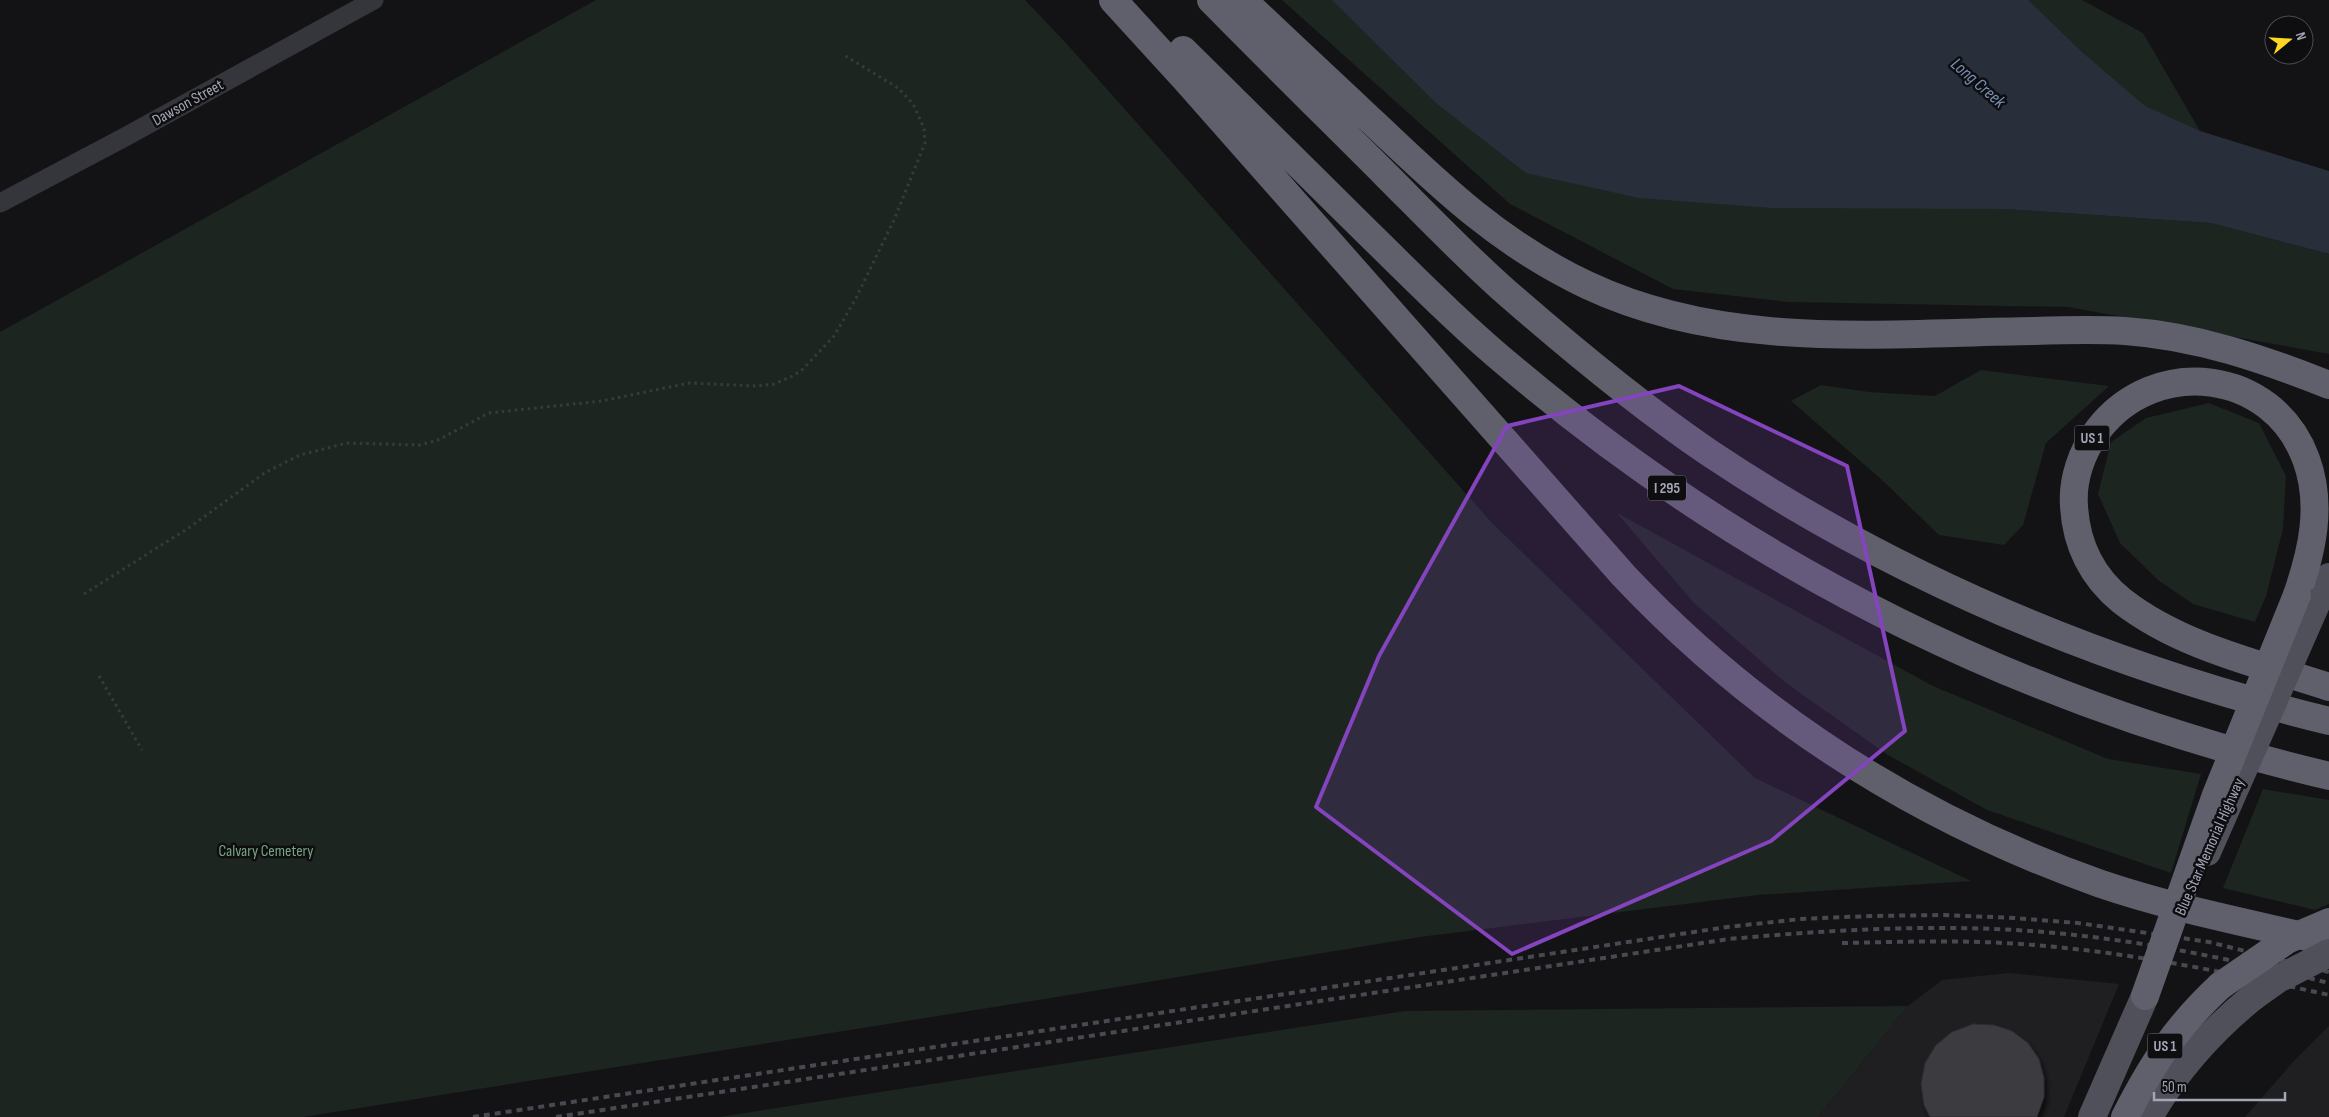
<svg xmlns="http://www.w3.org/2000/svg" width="2329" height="1117" font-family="'Sofia Sans Condensed',sans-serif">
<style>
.built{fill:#1f1f22}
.green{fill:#1c251f}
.water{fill:#282f3a}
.building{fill:#3a3a40;stroke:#2d2c31;filter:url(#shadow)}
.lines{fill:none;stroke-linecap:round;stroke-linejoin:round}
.path{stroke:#393a41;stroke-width:3;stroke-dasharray:2.5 4;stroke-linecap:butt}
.minor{stroke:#35353c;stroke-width:19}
.primary{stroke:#4f5059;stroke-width:28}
.motorway{stroke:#5f606c;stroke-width:28}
.rail{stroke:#484951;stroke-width:4;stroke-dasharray:6 5;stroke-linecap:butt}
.primary-bridge{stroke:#4f5059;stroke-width:28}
.motorway-bridge{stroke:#5f606c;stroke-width:28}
.marked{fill:#8344bd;fill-opacity:0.2;stroke:#8344bd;stroke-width:4;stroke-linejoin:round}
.labels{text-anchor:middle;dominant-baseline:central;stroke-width:5;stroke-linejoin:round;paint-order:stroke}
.shield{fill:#0e0e10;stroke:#767885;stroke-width:1}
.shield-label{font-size:15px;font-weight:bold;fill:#a3a6b7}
.street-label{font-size:16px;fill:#a3a6b7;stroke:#0e0e10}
.park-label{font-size:16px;fill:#77a481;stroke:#0e0e10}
.water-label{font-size:18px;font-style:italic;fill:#768eb6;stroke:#0e0e10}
</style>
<defs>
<filter id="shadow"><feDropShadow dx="3" dy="5.5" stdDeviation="2.5" flood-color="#0009"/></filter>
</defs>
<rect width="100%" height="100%" fill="#131315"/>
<path class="built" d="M2009,973L2119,984L2064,1117H1818L1908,1006L1942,980Z
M2329,1026V1117H2245L2293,1062Z"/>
<path class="green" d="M596,0H1025L1066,43L1492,523L1755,778L1971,881L1758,895L1420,937L1057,997L303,1117H0V332Z
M1282,0H1573L2006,209L2211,223L2329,254V354L2068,307L1788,302L1673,289L1510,204Z
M1900,0H2082L2143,33L2200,131L2101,141Z
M1981,370L2109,386L2046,443L2023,525L2004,545L1939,535L1881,479L1791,401L1821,385L1869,392L1935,396Z
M2209,403L2259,423L2286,476L2283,529L2266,596L2255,622L2193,604L2158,580L2120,543L2098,494L2111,442L2146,418Z
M1617,513L1933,686L2108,759L2201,774L2171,873L1987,810L1888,755L1786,683L1694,603Z
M2263,789L2329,800V904L2315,910L2223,888Z
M1908,1006L1818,1117H719L1405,1011Z"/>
<path class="water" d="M1332,0H2028L2083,53L2145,106L2200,131L2329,171V254L2211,223L2006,209L1772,208L1639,198L1526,173L1436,103Z"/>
<path class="building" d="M1973,1024L1994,1025L2012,1031L2028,1043L2039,1059L2044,1078V1097L2037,1117H1930L1924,1105L1921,1084L1925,1063L1936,1045L1952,1032Z"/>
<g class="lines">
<path class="path" d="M84,594L190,527L266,472L300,455L347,443L420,445L438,440L489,413L602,401L689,383L757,386L774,384L793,376L803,369L834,336L855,300L894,220L925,143L924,128L913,104L898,88L844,55
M99,676L142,750"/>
<path class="minor" d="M0,203L125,137L374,0"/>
<path class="primary" d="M2317,602L2329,577
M2092,1117L2145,996
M2149,1117C2176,1070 2212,1030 2254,996"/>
<path class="motorway" d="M1113,0L1187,81L1624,576C1757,717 1917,819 2101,884C2175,909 2253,924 2329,942
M1211,0C1268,58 1326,115 1384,173C1424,213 1463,254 1506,292C1570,348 1637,404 1708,452C1899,580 2106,666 2329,721
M1243,0C1287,42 1331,83 1376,125C1442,188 1502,245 1587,285C1727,351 1884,333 2034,331C2064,330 2095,329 2125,331C2197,336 2263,359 2329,385
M1183,50C1244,110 1305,170 1365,230C1413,277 1460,325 1512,368C1750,569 2026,704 2329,776
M2297,595C2312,551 2323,505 2306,459C2273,369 2155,355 2098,430C2082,451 2072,479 2074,506C2076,544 2092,577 2122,601C2181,647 2260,664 2329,687
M2125,1117C2152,1064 2176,1027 2220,986"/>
<path class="rail" d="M1842,943C1896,942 1950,940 2004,943C2114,949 2222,971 2329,995
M473,1117L1727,927L1801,919L1870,916L1944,915L2014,918L2078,923L2209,942L2329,972
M556,1117L1729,939C1829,930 1930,924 2031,931C2131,938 2232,959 2329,983"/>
<path class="primary-bridge" d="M2207,852L2317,602
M2254,996L2278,979L2329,953"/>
<path class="motorway-bridge" d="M2220,986L2287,940L2329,922
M2145,996L2216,795L2297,595"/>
</g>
<path class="marked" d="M1679,386L1847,466L1905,731L1771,841L1512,954L1316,807L1379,656L1507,426Z"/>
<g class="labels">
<g class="shield">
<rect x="2074.5" y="425.5" width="35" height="25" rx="4"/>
<rect x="1648" y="475.5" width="38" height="25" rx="4"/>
<rect x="2147.5" y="1033.5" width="35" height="25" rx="4"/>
</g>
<g class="shield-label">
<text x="2092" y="438">US 1</text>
<text x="1667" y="488">I 295</text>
<text x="2165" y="1046">US 1</text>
</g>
<g class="street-label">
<text transform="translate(188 103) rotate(-29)">Dawson Street</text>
<text transform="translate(2210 847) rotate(-66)">Blue Star Memorial Highway</text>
</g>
<g class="park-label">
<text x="266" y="851">Calvary Cemetery</text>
</g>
<g class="water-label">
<text transform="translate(1978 83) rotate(41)">Long Creek</text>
</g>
</g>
<g transform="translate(2289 40) rotate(72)"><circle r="24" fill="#0e0e10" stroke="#4a4b53"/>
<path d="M0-4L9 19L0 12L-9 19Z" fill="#ffd720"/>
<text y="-8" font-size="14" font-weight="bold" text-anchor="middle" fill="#a3a6b7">N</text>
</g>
<path d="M2154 1092v8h131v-8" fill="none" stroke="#a3a6b7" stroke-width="2.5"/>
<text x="2162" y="1092" font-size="15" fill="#a3a6b7" stroke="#0e0e10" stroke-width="4" paint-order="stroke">50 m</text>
</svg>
